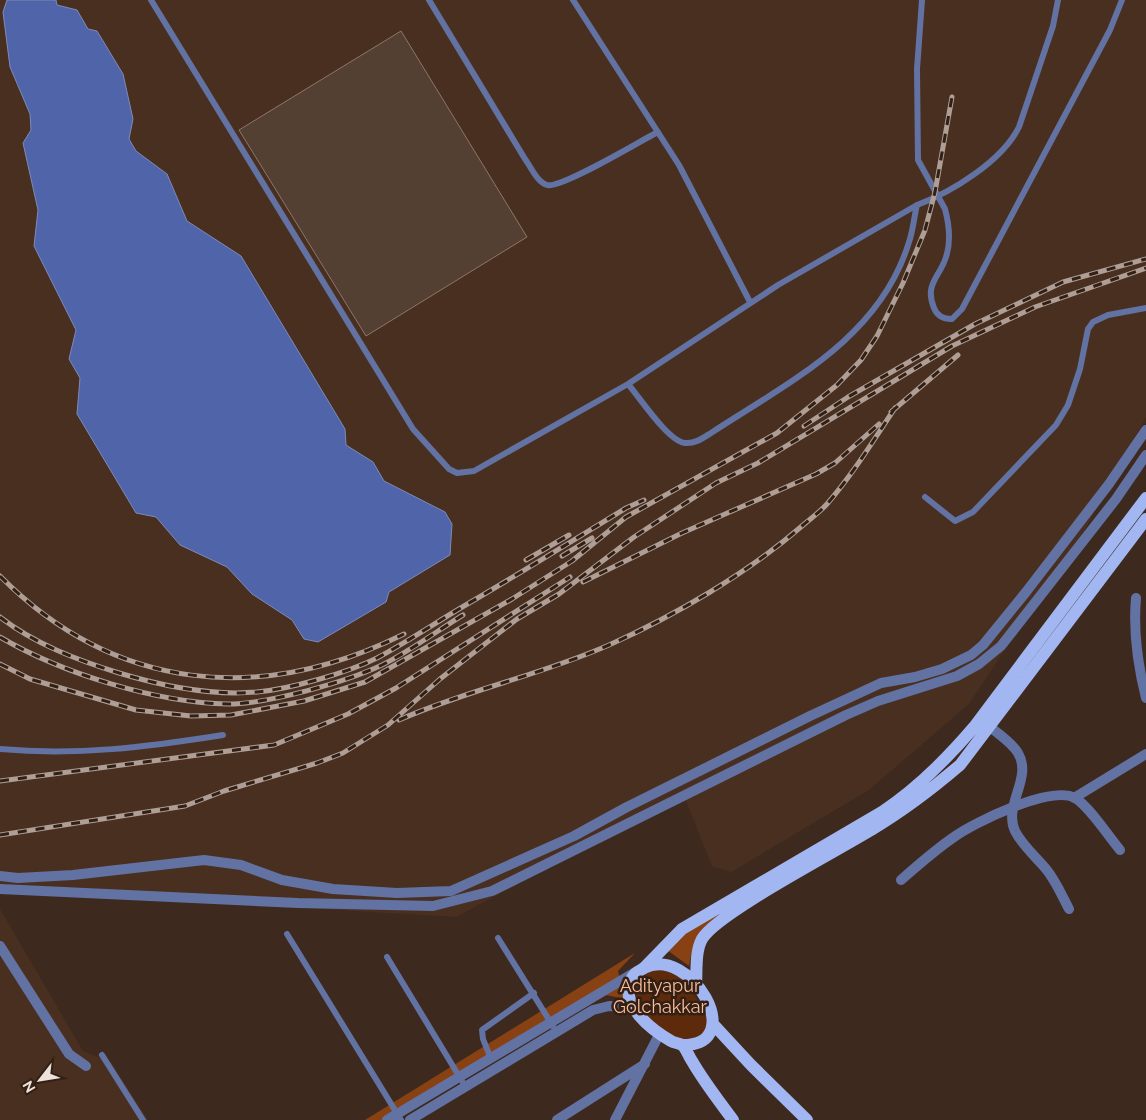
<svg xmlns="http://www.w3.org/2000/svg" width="1146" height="1120" font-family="Raleway,sans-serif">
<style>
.built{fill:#492f20}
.green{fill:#5d2b0c}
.forest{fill:#884112}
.water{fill:#4f64a9;stroke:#7f8ab8}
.building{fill:#543f33;stroke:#8e7669}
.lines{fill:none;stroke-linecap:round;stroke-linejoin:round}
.service{stroke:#6272a2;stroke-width:6}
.minor{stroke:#6272a2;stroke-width:10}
.tertiary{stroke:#6272a2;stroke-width:10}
.primary{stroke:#a2b7f2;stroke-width:12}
.rail-casing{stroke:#ae9e96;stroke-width:5}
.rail{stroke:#332015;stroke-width:3;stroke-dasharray:9;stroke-linecap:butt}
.labels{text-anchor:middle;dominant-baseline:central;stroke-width:5;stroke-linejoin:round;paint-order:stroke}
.park-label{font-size:18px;fill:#fcbd9c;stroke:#332015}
</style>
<rect width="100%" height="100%" fill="#3e291f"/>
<path class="built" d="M0,0H1146V417L1087,526L969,704L869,790L731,872L712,866L684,796L456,917L0,890Z
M0,909L83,1051L111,1062L148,1120H0Z"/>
<path class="green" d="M653,967L678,975L692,991L708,1019L707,1032L699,1038L677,1042L641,1014L631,988L633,982Z"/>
<path class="forest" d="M731,905C704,927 695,930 689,966L667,950L681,936Z
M635,953L618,971L622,989L631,1000L600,994L387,1120H365Z"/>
<path class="water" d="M7,0H56L57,5L77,10L88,29L97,31L123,74L133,119L129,139L136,151L167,174L187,221L241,256L345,429L346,445L373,462L384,481L445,512L452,524L450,555L389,592L386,602L318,642L304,639L292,620L252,594L227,567L180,545L156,517L136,513L77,414L80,378L69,359L76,330L34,246L38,210L23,143L31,130L30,114L10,67L3,12Z"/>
<path class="building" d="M401,31L527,237L366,336L239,130Z"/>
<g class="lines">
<path class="service" d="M151,0L413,429L449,469L457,473L474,471L628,384L778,285L917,205C952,192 1002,161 1019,127L1053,26L1058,0
M429,0L525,159C531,167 537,182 547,185C561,189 640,141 658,132
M573,0L679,165L750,302
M922,0L917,69L918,160L945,209C949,224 951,242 946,257C940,277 924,284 934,308C937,316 943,319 952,319L962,309L1110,30L1122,0
M628,384C640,398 668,441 685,443C695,444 703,438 711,433C789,382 880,338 909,242C913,231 914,217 917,205
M925,497L955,521L973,512L1056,425L1068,405L1080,369L1088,329L1093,322L1108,315L1146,308
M0,749C78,756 147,747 223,735
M287,934L401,1120
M498,938L556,1031
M387,957L465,1086
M102,1055L143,1120
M491,1059L483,1039L482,1030L534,993"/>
<path class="minor" d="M1136,598C1133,632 1138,666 1146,698
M990,727C1000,735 1012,743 1018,753C1033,778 1003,805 1015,831C1022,845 1036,857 1046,869C1056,881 1062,896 1069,909
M1074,798L1146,754
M901,880C918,865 935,850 954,837C975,822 1051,785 1075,798C1090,807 1108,836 1120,850
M0,946L69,1054L86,1066
M557,1120L645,1064
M615,1120L660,1033"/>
<path class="tertiary" d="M0,876L18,878L73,875L204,860L241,865L282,880L333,889L397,893L451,891L574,836L627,807L810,716L881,683L915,677L942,669L971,655L983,645L1026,592L1109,484L1146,430
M0,889L298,903L433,906L492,891L846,715L878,701L957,676L979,664L1001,646L1116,499L1146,455
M387,1120L637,971
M410,1120L593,1010L609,1006L632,1007"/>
<path class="primary" d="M645,967L682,929L882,812C918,788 946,760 974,727L1146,498
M696,984C697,970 695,952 702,939C717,913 839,850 871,830C903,811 932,789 960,765L1146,519
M713,1024L751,1065L807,1120
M683,1045C749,1045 690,944 644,968C639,971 633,974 631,980C619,1005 652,1030 671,1041C674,1043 679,1043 682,1045C686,1048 689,1057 692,1061C704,1082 719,1101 733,1120"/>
<g class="rail-casing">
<path id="rail" d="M891,412L958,355
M804,426L848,397L975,324L1063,282L1146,259
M562,556L592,538
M526,560L569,535
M0,576C115,692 261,705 404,634
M583,582L682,533L816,474L835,463L879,424
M0,617C35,644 77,660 119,673C162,686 211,696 257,692C290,689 347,673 377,658C407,642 435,623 464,606C519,574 572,541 626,508L644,500
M0,637C61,673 157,703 228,704C268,704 346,682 382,665C410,651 437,631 463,615
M0,664L30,679L136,710L191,716L231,715L304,701L365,682L512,599L572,561L626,517L777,433L837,385L861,360L877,336L903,283L925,230L935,192L952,97
M399,720C467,690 541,675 609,645C674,616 748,573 802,526C810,519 820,512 827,504C853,474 873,441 895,408
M0,781L274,745L348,714L396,688L570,577
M0,835L185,806L224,791L317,763L343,753L388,725L440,679L517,619L559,594L634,537L716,483L758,463L952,346L1035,307L1146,268"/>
</g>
<use href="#rail" class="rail"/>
</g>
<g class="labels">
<g class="park-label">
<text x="660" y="985">Adityapur<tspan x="660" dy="21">Golchakkar</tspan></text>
</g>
</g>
<g transform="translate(40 1080) rotate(239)" stroke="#332015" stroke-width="4" paint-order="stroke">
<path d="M0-4L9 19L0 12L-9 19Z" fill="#eee1da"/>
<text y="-8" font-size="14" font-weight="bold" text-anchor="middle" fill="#eee1da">N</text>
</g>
</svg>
